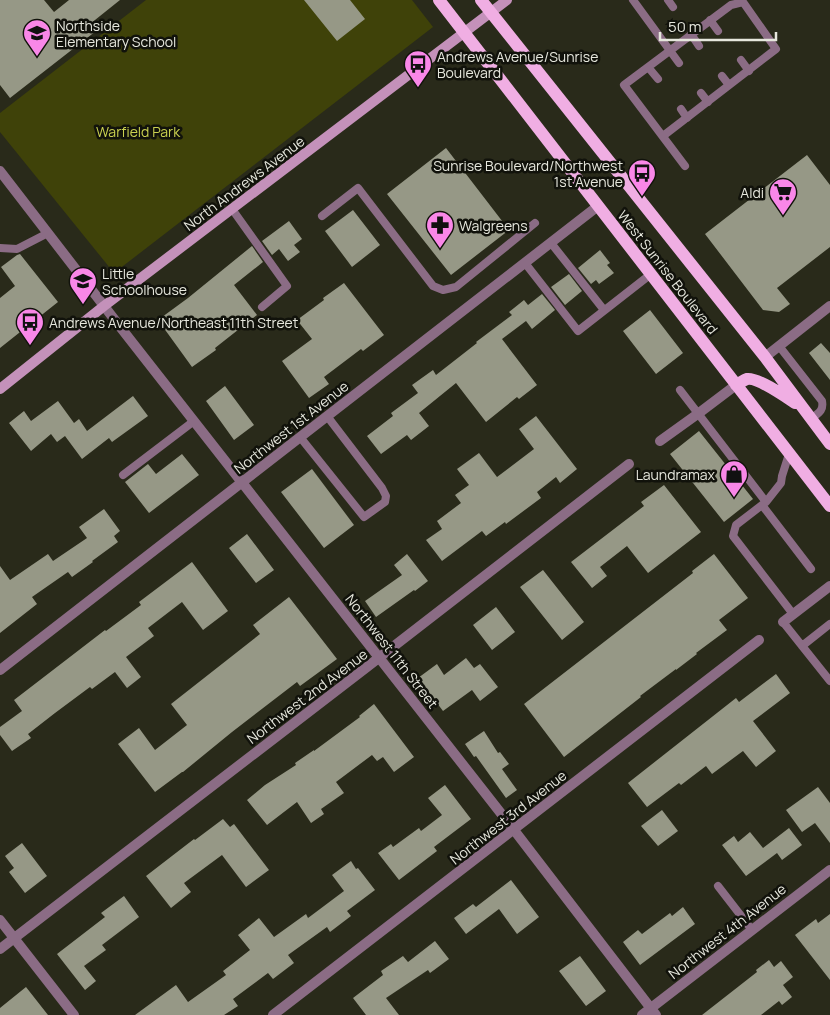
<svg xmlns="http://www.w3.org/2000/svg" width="830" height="1015" font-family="Manrope,sans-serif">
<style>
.green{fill:#3f4209}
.building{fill:#969886}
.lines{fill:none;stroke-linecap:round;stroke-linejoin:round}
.service{stroke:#8b6c85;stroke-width:8}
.minor{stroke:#8b6c85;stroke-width:10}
.secondary{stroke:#c491ba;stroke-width:10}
.primary{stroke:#f0aee3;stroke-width:12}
.labels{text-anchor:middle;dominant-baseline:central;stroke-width:5;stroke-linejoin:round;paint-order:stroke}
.poi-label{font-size:14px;fill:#e6e7dd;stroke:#11120b;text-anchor:start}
.park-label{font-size:14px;fill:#cad150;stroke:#11120b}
.street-label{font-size:14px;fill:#e6e7dd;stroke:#11120b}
</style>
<rect width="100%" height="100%" fill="#292a1a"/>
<path class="green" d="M146,0H412L433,27L114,273L0,132V113Z"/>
<path class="building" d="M0,0H44L54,12L69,0H120L90,24L96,31L10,98L0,85Z
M304,0H350L365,19L337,41Z
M446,148L509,230L451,275L387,194Z
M807,155L830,185V247L777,288L790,304L779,312L763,310L705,234Z
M353,210L380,245L352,267L325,231Z
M289,221L302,239L294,245L300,252L288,261L279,249L272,255L262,241Z
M252,246L263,262L234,285L257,315L215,348L216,350L192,367L158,320L188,298Z
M600,250L610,263L607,265L614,273L599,284L596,280L591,284L578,268Z
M20,254L58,302L0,348V298L15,286L1,267L17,255Z
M569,274L582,291L565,305L551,287Z
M344,283L384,335L363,351L361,349L324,377L329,384L309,398L282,361L312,339L297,320L324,300L323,298Z
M542,294L555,310L532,329L526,321L502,339L537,385L519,399L517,397L486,422L456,383L419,413L429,426L411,440L407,435L381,454L367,436L393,416L391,413L418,393L412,385L433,370L436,375L477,343L476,342L512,315L509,312L524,300L528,305Z
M650,310L683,353L656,374L623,331Z
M821,343L830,353V380L809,353Z
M225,386L254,425L234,440L206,401Z
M133,396L148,416L112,442L109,438L82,459L65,436L57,442L51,434L31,451L9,423L24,411L31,421L58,401L74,423L79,419L87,431Z
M536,416L577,469L560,483L556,477L537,492L541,498L506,524L505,522L486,536L482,531L442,561L426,540L442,529L437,521L461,503L455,495L469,485L457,469L479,453L497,477L534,449L519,429Z
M699,431L753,499L724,522L670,454Z
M182,454L199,475L149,513L125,482L148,464L156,474Z
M312,469L354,525L324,548L281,492Z
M664,485L701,532L648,573L627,546L600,567L607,576L592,588L571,562L644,506L641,502Z
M104,509L120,531L114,536L118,542L92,561L93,562L72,577L68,572L32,597L37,604L0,633V566L10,580L48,554L53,561L87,538L79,527Z
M247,534L274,570L256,583L229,548Z
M407,554L428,581L415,591L414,590L376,617L365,601L402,575L394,565Z
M714,554L748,598L719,620L727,630L696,653L697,654L676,670V669L640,696L641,697L564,757L524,704L693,573L692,571Z
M192,562L228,611L203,630L182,602L148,628L154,636L126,657L141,677L127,688L115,672L92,689L90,687L55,713L28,734L31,738L12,751L0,735V727L22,711L14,700L105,630L106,631L141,605L139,602Z
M543,570L584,622L562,640L520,587Z
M289,597L337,659L300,686L297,682L232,732L183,772H182L155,792L118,744L139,728L155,750L187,725L171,704L260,634L253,625Z
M496,607L515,632L492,650L473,625Z
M466,658L474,668L480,664L498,687L480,701L472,690L443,711L418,678L437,664L444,675Z
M776,674L790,693L753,721L776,751L756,767L743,751L712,774L706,766L681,785L679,783L647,807L628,783L736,698L739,702Z
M374,704L414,757L394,772L383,757L377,761L372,755L336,782L344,793L321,809L324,814L311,823L297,802L267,825L247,800L265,785L296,765L295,763L314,750V751L360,717L359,716Z
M484,731L498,753L500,752L509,764L502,769L517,790L506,798L476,756L474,757L465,744Z
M445,785L471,819L434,847L437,851L399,880L378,853L391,844L393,847L419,828L421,831L442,815L428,798Z
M818,787L830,803V843L815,823L802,832L786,810Z
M662,810L678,831L658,846L641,826Z
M223,819L230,827L234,824L269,870L246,887L222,855L184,883L191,892L171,908L146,876L194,839L195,840Z
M789,828L802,845L782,860L777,853L746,876L722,845L734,836L738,842L750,832L763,848Z
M22,843L47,876L25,893L9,872L14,868L5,856Z
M351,861L356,869L358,868L375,890L347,911L351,916L330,932L327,927L288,955L294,963L273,979L268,973L233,999L238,1006L224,1015H135L176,985L188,1002L226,975L223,971L250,950L238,935L259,918L274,937L306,914L308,918L344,891L332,875Z
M511,880L539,917L517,934L499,909L466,934L454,918L473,904L476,907Z
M124,896L139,917L102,945L106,950L84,966L96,981L85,990L57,954L105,917L101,913Z
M683,907L695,924L640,965L623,942L638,930L642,934L670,913L672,916Z
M830,914V980L795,935L816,919L818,923Z
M435,941L449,959L430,973L428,970L386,998L399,1015H366L353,998L383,975L381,971L403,956L408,962Z
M580,956L606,991L586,1006L559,971Z
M769,960L774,967L781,961L793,977L783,985L792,997L782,1005L779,1001L761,1015H702L757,972L756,970Z
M26,987L48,1015H0V1008Z"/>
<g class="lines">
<path class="service" d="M633,0L679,63
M668,0L673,7
M710,20L718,31
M691,34L699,46
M741,60L749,71
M648,67L658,79
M722,76L729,85
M701,93L708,102
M681,109L687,118
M663,136L776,49L743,2L731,5L624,85L685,166
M232,209L287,286L262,307
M322,216L358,188L433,286L443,290L456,287L535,223
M551,243L604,310
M0,248L17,249L48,233
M525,263L578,331L651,274
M779,346L822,401C824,411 818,413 811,419
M680,390L766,502
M300,437L364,517L385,502L386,496L382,488L327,416
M789,454L782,476L781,483L766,502L736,525L733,536L793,614
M123,475L194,421
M762,505L811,569
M783,622L830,681
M802,646L830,624
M718,886L752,930"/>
<path class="minor" d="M0,171L121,328L514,830L656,1015
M765,357L830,306
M660,441L699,413L736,385
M783,622L830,586
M0,670L598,206
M0,920L74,1015
M0,949L367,667L629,464
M273,1015L759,640
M642,1015L830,870"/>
<path class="secondary" d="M0,389L104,306L507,0"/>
<path class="primary" d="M439,0L830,506
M481,0L765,357L830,444
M736,385C740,383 744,380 747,379C757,377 786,397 795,403"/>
</g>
<defs>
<g id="school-pin" transform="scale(1.4375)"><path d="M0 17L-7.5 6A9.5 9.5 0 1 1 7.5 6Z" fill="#f987e8" stroke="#11120b"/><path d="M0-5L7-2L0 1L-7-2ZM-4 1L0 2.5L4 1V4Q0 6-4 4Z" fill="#111"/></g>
<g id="bus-pin" transform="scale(1.4375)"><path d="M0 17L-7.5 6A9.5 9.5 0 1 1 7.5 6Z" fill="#f987e8" stroke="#11120b"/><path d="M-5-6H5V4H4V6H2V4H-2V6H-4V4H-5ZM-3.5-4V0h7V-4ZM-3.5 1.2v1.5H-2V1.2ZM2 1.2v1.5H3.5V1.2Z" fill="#111"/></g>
<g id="supermarket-pin" transform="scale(1.4375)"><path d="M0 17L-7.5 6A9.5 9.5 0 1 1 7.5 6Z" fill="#f987e8" stroke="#11120b"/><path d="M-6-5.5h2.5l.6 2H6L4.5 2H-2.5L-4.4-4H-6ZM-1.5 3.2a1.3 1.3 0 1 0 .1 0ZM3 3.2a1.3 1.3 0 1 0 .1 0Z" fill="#111"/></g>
<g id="pharmacy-pin" transform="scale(1.4375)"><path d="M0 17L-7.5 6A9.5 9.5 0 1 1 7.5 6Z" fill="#f987e8" stroke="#11120b"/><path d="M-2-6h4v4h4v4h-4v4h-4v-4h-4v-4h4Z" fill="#111"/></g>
<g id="shop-pin" transform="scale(1.4375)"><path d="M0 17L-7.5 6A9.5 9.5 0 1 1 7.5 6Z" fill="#f987e8" stroke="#11120b"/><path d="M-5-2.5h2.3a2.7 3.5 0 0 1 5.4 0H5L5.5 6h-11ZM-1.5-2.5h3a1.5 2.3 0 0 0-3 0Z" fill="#111"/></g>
</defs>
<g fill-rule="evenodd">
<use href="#school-pin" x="37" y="33"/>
<use href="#bus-pin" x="418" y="64"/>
<use href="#bus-pin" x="642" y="173"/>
<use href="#supermarket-pin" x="783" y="192"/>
<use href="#pharmacy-pin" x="440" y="225"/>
<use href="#school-pin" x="83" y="281"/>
<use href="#bus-pin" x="30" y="322"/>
<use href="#shop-pin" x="734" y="474"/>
</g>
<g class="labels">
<g class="poi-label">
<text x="56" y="25">Northside<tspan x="56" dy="16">Elementary School</tspan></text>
<text x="437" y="56">Andrews Avenue/Sunrise<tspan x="437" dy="16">Boulevard</tspan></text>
<text x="623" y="165" text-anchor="end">Sunrise Boulevard/Northwest<tspan x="623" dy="16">1st Avenue</tspan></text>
<text x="764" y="192" text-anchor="end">Aldi</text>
<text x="459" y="225">Walgreens</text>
<text x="102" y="273">Little<tspan x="102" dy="16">Schoolhouse</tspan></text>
<text x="49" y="322">Andrews Avenue/Northeast 11th Street</text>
<text x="715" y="474" text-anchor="end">Laundramax</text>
</g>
<g class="park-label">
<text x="138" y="131">Warfield Park</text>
</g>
<g class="street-label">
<text transform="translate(244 183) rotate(-37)">North Andrews Avenue</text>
<text transform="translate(668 272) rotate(52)">West Sunrise Boulevard</text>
<text transform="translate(291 427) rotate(-38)">Northwest 1st Avenue</text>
<text transform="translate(392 651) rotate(52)">Northwest 11th Street</text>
<text transform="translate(307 696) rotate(-37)">Northwest 2nd Avenue</text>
<text transform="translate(508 817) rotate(-38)">Northwest 3rd Avenue</text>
<text transform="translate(727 931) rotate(-38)">Northwest 4th Avenue</text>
</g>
</g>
<path d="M660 32v8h116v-8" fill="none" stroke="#e6e7dd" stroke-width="2.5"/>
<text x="668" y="32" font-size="15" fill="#e6e7dd" stroke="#11120b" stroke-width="4" paint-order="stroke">50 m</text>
</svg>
